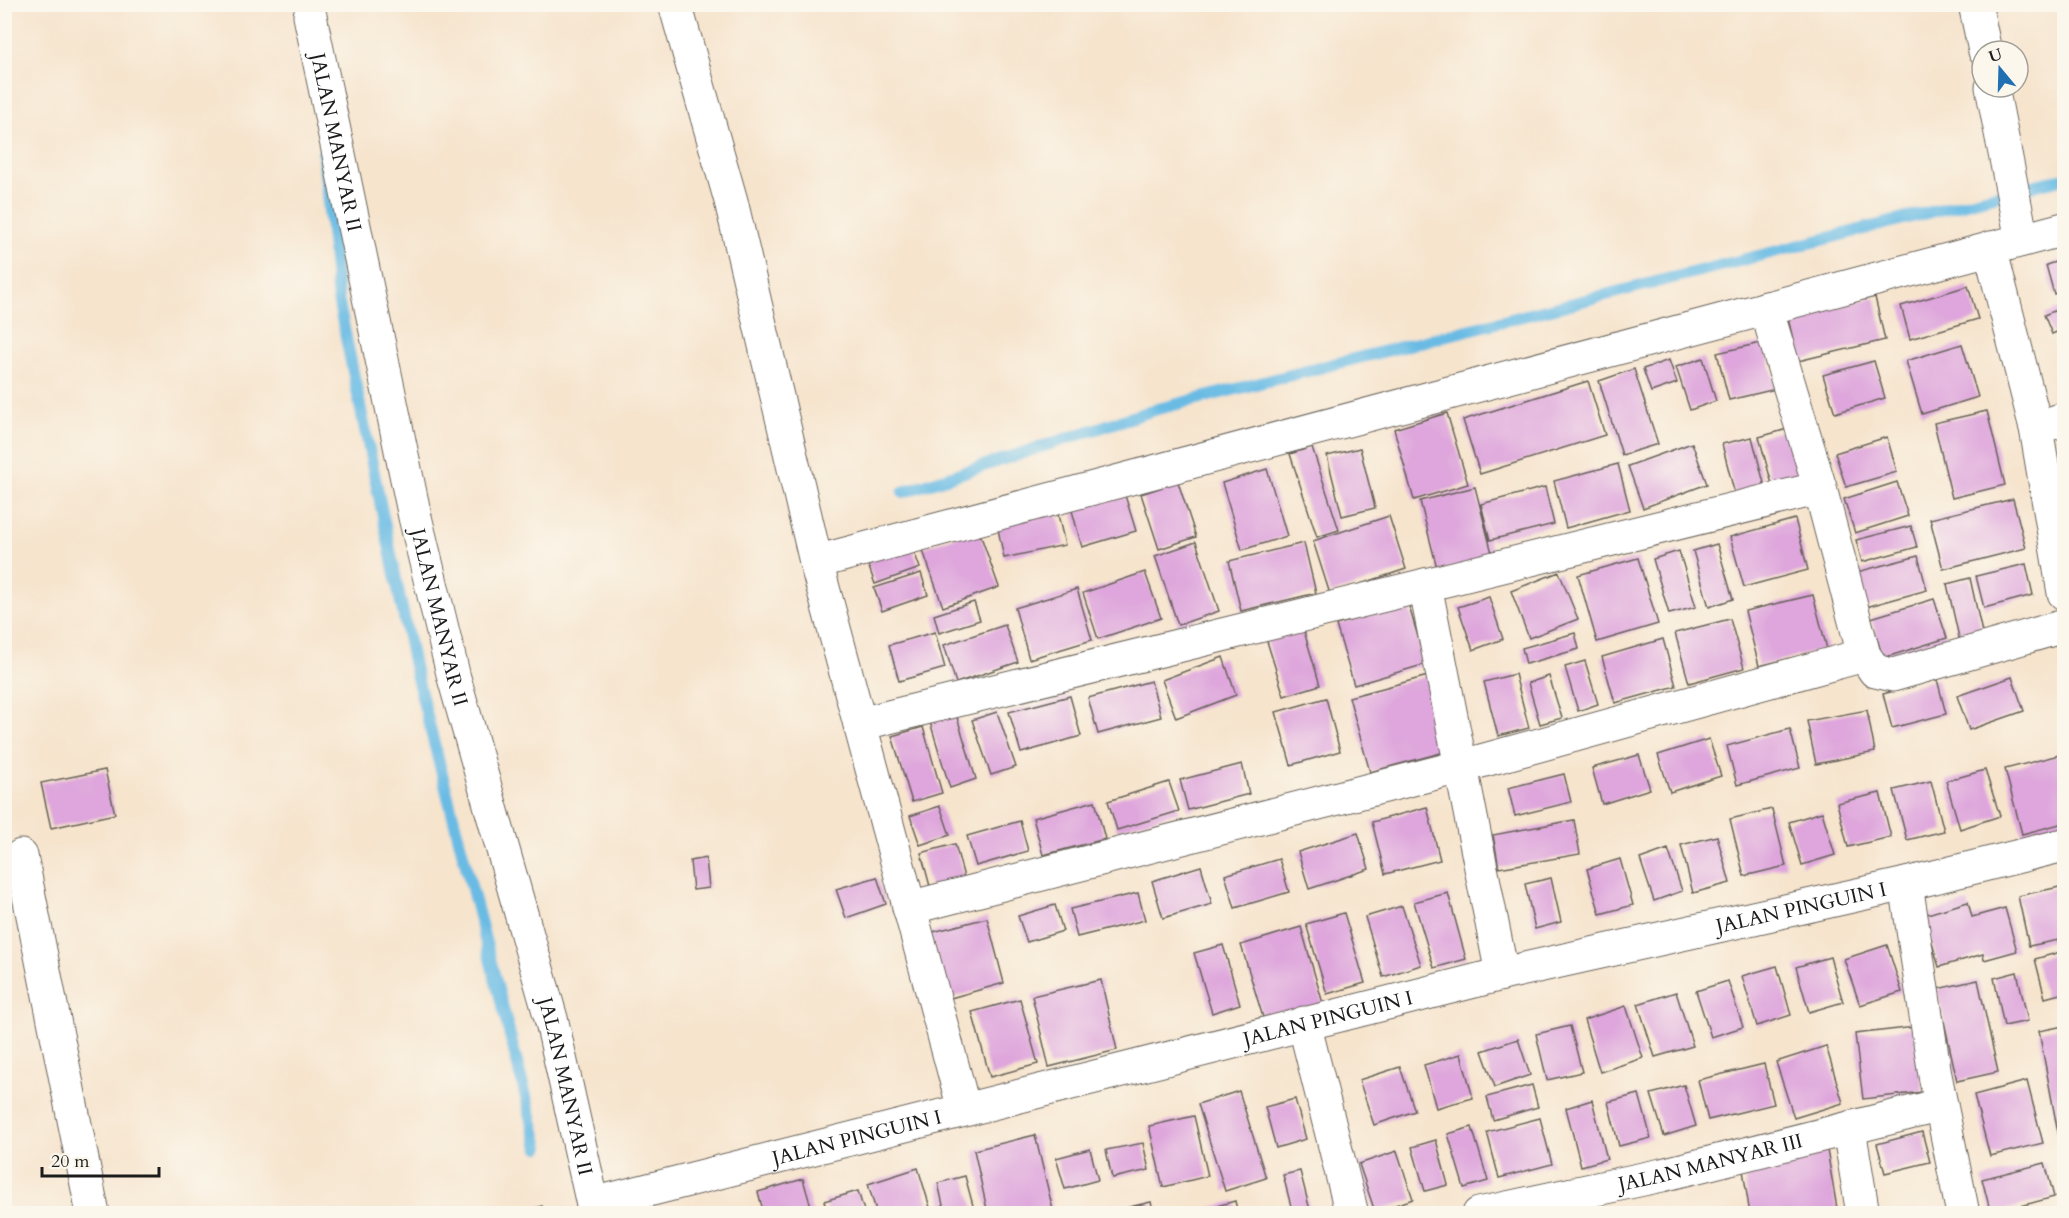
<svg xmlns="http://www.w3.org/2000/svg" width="2069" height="1218" font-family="Cardo,serif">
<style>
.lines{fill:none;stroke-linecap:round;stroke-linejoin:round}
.stream{stroke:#69bbe4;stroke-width:12}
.building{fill:#dea6dc}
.street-casing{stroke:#68625a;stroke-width:35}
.street{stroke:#fff;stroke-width:33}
.labels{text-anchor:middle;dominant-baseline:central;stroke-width:5;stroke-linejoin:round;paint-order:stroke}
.street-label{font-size:20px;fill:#1c1c1c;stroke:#fbf7ec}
</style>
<rect width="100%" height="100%" fill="#fbf7ec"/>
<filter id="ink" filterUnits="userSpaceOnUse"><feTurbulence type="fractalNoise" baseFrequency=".0167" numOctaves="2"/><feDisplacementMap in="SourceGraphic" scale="12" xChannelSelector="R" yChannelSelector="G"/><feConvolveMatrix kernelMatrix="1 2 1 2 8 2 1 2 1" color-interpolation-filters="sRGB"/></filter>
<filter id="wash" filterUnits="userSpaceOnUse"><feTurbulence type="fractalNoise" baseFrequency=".008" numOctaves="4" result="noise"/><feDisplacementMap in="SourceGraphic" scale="24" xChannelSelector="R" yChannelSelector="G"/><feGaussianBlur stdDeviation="1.35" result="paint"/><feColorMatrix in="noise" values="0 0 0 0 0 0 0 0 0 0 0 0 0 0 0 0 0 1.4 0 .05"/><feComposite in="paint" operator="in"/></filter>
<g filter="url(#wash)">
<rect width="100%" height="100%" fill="#f6e4cd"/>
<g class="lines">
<path class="stream" d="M323,153L338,299L414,666L539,1147
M903,492L1154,410L2064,178"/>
</g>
<g id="blocks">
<path class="building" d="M2064,259V290L2054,294L2046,265Z
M1968,286L1978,319L1910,339L1901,306Z
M1875,297L1885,340L1798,361L1788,318Z
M2064,307V329L2052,334L2044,315Z
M1765,342L1776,389L1729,400L1717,353Z
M1962,344L1978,397L1922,414L1906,361Z
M1703,358L1716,401L1690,410L1676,367Z
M1669,360L1677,383L1651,392L1643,369Z
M1874,361L1885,398L1835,413L1823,375Z
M1634,369L1658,444L1622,455L1599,381Z
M1588,381L1605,435L1480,474L1463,420Z
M1987,411L2005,485L1952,498L1934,423Z
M1447,413L1468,484L1414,500L1394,429Z
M1791,428L1805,479L1773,488L1759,437Z
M1752,437L1765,487L1735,495L1722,444Z
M1887,437L1897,472L1846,487L1835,453Z
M1692,443L1707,484L1643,508L1628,466Z
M1312,447L1339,530L1317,537L1290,454Z
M1360,448L1375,508L1342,516L1327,456Z
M1618,464L1630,510L1566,528L1554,481Z
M1267,469L1287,536L1242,550L1222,483Z
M1178,482L1196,537L1159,549L1141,494Z
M1897,482L1908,516L1855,533L1844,499Z
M1475,487L1493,557L1438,572L1420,501Z
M1545,487L1554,524L1490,540L1481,504Z
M1124,492L1136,531L1082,547L1071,507Z
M2013,499L2026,548L1943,569L1930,519Z
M1057,510L1065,545L1004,558L997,524Z
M1389,516L1406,569L1330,594L1313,541Z
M1795,519L1808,570L1744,587L1730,537Z
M1911,526L1917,547L1862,562L1856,540Z
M978,528L999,587L943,607L922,548Z
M1196,542L1219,611L1178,625L1155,556Z
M911,543L920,568L875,584L866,559Z
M1304,543L1316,593L1241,611L1229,561Z
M1717,544L1733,599L1709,607L1693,551Z
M1679,551L1696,607L1669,614L1653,559Z
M1918,556L1927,590L1866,607L1857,572Z
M1638,558L1658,624L1597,642L1578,575Z
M2026,564L2033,595L1984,608L1976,576Z
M1145,572L1161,618L1098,639L1083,593Z
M1559,572L1578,619L1529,638L1511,591Z
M921,573L928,595L882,611L874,588Z
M1970,578L1983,637L1960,642L1947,584Z
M1077,589L1092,640L1029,659L1015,608Z
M1813,595L1827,649L1759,666L1745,611Z
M1489,597L1503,639L1473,650L1458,607Z
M1934,599L1947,638L1883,658L1871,618Z
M974,602L980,620L939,633L934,615Z
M1408,603L1426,664L1354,685L1336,625Z
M1730,619L1744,668L1689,683L1675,633Z
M1005,625L1018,662L956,683L944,645Z
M1303,628L1320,685L1284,696L1266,638Z
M935,632L945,668L899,681L889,645Z
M1575,633L1579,649L1526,664L1522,648Z
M1663,639L1676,686L1615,703L1602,657Z
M1223,657L1236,695L1176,718L1162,680Z
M1585,661L1598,704L1578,711L1565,667Z
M1515,674L1529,728L1498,736L1484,682Z
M1428,676L1448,751L1370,772L1349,697Z
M1549,676L1562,718L1540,724L1528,683Z
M2012,677L2024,711L1969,730L1957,696Z
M1937,679L1946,714L1892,728L1883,694Z
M1151,681L1161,717L1098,734L1088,698Z
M1070,696L1081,736L1021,753L1009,712Z
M1326,698L1340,751L1291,765L1276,712Z
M1867,710L1875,752L1816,764L1807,721Z
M997,712L1016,767L991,775L972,720Z
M956,714L976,779L950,788L930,722Z
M923,727L942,793L912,802L892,736Z
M1790,729L1800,768L1737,785L1727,746Z
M1709,739L1721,776L1670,792L1658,755Z
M2063,754L2064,761V823L2022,834L2005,769Z
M1639,755L1650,789L1602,804L1592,768Z
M1242,764L1249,794L1188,810L1180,780Z
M105,770L115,814L51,828L41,783Z
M1985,770L2000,816L1960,829L1946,781Z
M1564,774L1571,802L1515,816L1508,788Z
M1931,781L1944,831L1907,840L1894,790Z
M1169,782L1179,811L1117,830L1108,801Z
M1880,793L1891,837L1848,847L1837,803Z
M1095,801L1105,839L1043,855L1033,818Z
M940,806L950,835L920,845L910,816Z
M1427,807L1440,860L1385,874L1372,822Z
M1772,809L1786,866L1744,876L1730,819Z
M1822,812L1835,855L1802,865L1789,822Z
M1574,820L1580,854L1499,868L1493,835Z
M1020,821L1028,851L976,866L967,836Z
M1358,833L1369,869L1309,889L1298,852Z
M1717,836L1730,883L1693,893L1681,845Z
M955,844L965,881L931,890L921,853Z
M1668,849L1682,891L1654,901L1640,859Z
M706,858L709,888L693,890L690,861Z
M1279,859L1289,892L1235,908L1225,875Z
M1620,859L1633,905L1600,914L1587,869Z
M1201,866L1212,904L1163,918L1152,881Z
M877,877L886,904L846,918L836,889Z
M1551,878L1561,922L1535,929L1525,884Z
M2064,886V939L2029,946L2018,896Z
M1138,893L1145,920L1077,937L1070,909Z
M1448,893L1466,959L1434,968L1414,902Z
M1968,902L1972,917L2005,908L2017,951L1984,960L1983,954L1939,967L1924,915Z
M1055,905L1063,931L1027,942L1018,916Z
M1402,906L1421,965L1383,977L1365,917Z
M1344,913L1365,983L1327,994L1306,924Z
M987,918L1004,983L947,999L929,933Z
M1301,927L1324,1007L1265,1024L1241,945Z
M1223,945L1240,1004L1212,1013L1194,953Z
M1887,945L1902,992L1860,1005L1844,959Z
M2064,951V993L2045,998L2035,959Z
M1830,957L1843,1002L1809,1012L1796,967Z
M1777,966L1791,1015L1757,1026L1742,976Z
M2017,972L2028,1021L2004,1026L1994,978Z
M1101,980L1117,1050L1049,1067L1032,996Z
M1978,980L1998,1072L1957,1081L1937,989Z
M1728,981L1743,1027L1711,1037L1696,991Z
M1676,992L1693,1046L1655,1057L1638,1004Z
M1020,999L1038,1064L990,1077L972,1012Z
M1626,1006L1643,1058L1600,1072L1584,1020Z
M1570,1026L1582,1072L1547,1080L1536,1034Z
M2064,1026V1131L2058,1133L2039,1031Z
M1915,1027L1923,1092L1863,1099L1855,1034Z
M1518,1039L1530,1075L1495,1087L1482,1051Z
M1826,1046L1843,1103L1794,1118L1776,1062Z
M1461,1054L1473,1098L1436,1108L1424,1065Z
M1764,1064L1774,1104L1708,1120L1698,1080Z
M1400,1067L1415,1111L1374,1125L1359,1080Z
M2027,1081L2043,1143L1990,1156L1974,1095Z
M1532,1085L1538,1107L1493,1120L1487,1097Z
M1684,1085L1696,1126L1664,1136L1651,1094Z
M1239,1091L1266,1178L1225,1191L1198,1104Z
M1639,1094L1651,1138L1619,1146L1608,1102Z
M1295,1099L1306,1139L1276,1148L1265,1107Z
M1592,1100L1607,1159L1581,1166L1566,1108Z
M1194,1116L1208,1176L1163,1187L1149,1126Z
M1540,1118L1552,1164L1499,1178L1487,1132Z
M1472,1127L1488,1181L1464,1188L1448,1134Z
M1922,1132L1930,1162L1885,1173L1877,1144Z
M1035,1135L1053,1210L1038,1214H988L974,1150Z
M1436,1140L1448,1185L1425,1191L1412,1147Z
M1143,1143L1149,1170L1112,1178L1106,1150Z
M1090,1149L1098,1180L1065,1189L1056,1158Z
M1827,1150L1838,1214H1750L1742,1164Z
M1397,1151L1413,1199L1375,1212L1359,1164Z
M2045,1163L2054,1197L1991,1214L1982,1179Z
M918,1168L932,1214H877L868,1184Z
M1300,1171L1311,1214H1293L1283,1175Z
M965,1176L975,1213L945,1214L938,1183Z
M803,1179L813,1214H764L758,1192Z
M858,1191L865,1214H828L824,1201Z
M1235,1201L1238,1214H1191V1213Z
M1151,1202L1154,1214H1103V1213Z
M542,1206L544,1214H519L518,1213Z"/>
</g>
</g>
<g filter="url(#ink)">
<use href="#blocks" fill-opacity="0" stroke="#68625a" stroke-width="1.5"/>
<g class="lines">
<g class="street-casing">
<g id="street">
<path d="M675,4L731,201L816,562L964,1109"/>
<path d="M1975,4L1985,51"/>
<path id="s1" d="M310,16L415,517L454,678L552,1022L595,1214"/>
<path d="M1992,87L2022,240"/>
<path d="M1990,248L2036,428L2064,593"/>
<path d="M1766,308L1820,488L1864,655L1875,671L1893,675L2064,626"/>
<path d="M2036,428L2064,419"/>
<path d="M816,562L2064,229"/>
<path d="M1425,585L1502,974"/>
<path d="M860,724L1820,488"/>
<path d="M21,856L93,1214"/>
<path d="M1906,884L1935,1075L1963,1214"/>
<path d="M909,908L1463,766L1864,655"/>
<path d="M1304,1023L1352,1214"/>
<path d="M1849,1129L1863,1214"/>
<path id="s2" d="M593,1204L1502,974L1906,884L2064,845"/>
<path id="s3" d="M1479,1214L1662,1175L1941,1105"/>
</g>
</g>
<use href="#street" class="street"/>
</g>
</g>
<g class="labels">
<g class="street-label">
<text stroke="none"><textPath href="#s1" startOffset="129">JALAN MANYAR II</textPath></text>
<text stroke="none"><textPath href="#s1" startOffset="615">JALAN MANYAR II</textPath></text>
<text stroke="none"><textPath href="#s2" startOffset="1244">JALAN PINGUIN I</textPath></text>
<text stroke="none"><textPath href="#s2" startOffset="758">JALAN PINGUIN I</textPath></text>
<text stroke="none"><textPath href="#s1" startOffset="1101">JALAN MANYAR II</textPath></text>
<text stroke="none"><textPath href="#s2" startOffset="272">JALAN PINGUIN I</textPath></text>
<text stroke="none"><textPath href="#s3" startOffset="237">JALAN MANYAR III</textPath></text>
</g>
</g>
<rect width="2069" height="1218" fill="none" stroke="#fbf7ec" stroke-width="24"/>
<g transform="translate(2000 69) rotate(341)"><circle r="28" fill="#fbf7ec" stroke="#a29f99" stroke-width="1.5"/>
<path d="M0-4.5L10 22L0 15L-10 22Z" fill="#1f6fb2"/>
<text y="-9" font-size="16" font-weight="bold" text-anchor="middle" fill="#1c1c1c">U</text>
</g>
<path d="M42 1167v9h117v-9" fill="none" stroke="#1c1c1c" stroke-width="3"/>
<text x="51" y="1167" font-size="18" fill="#1c1c1c" stroke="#fbf7ec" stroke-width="4.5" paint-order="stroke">20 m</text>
</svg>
